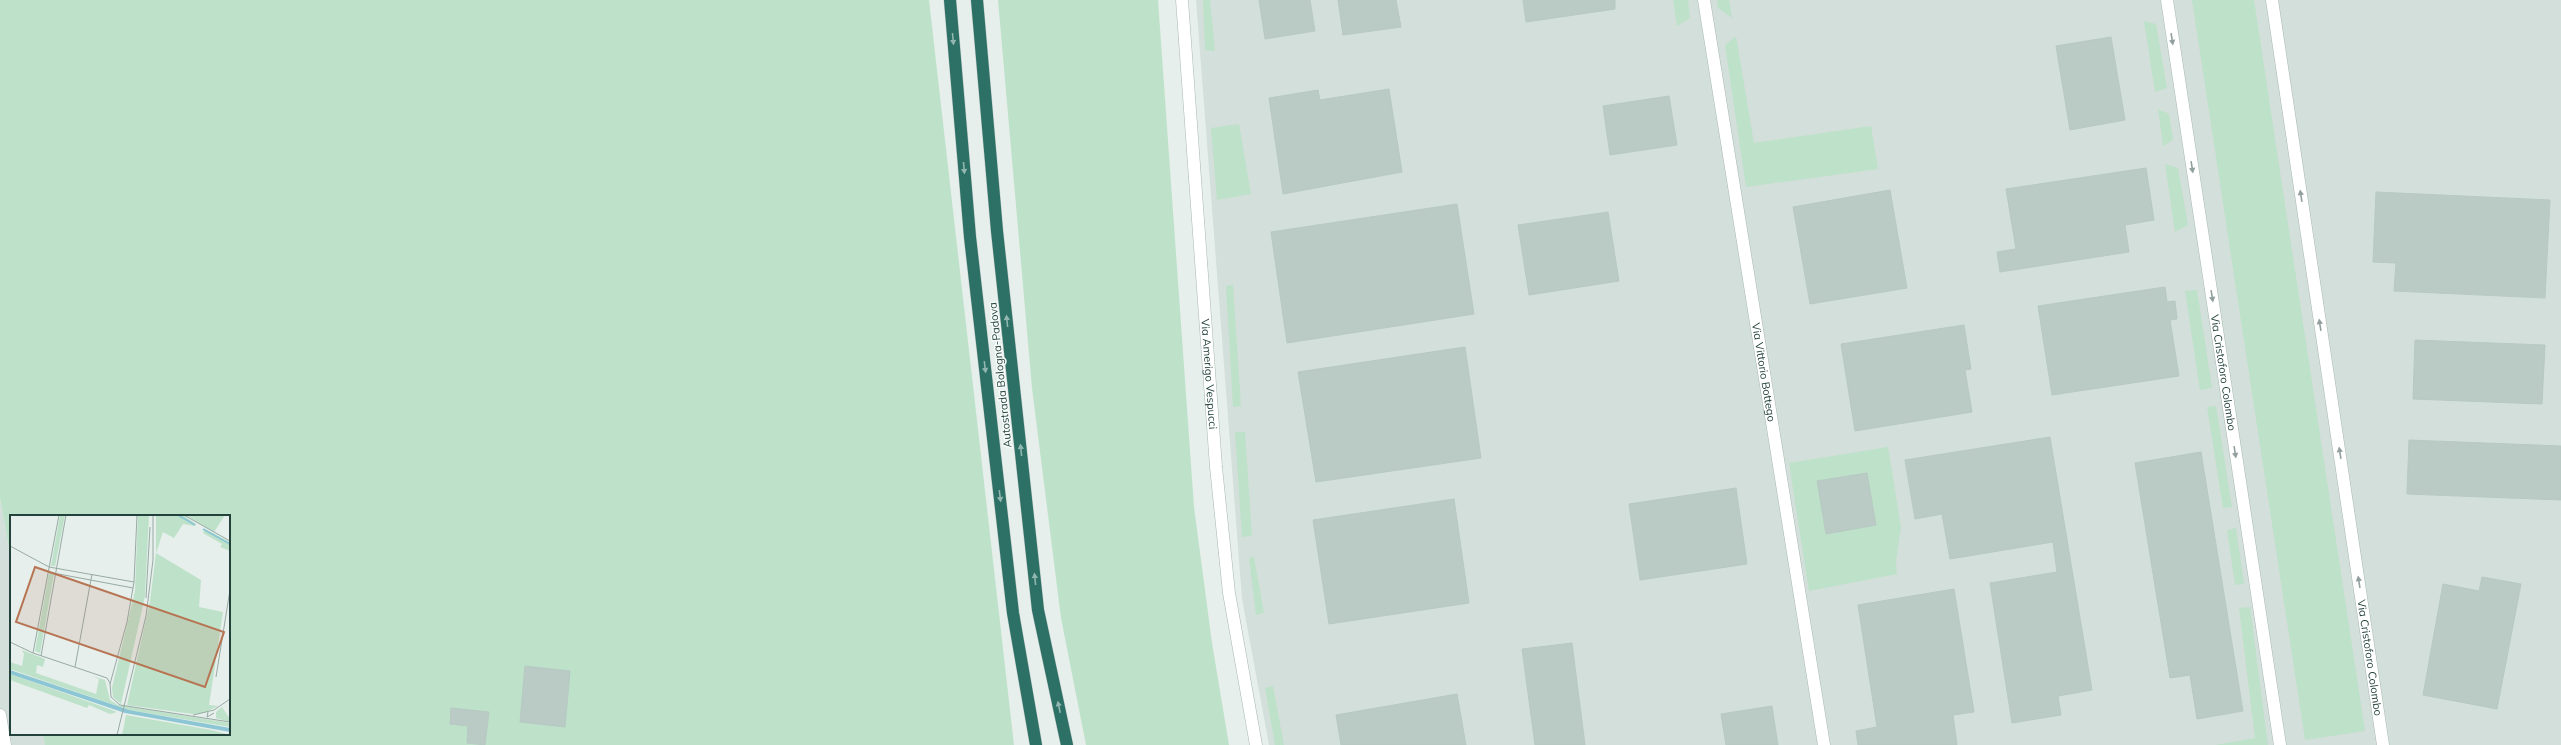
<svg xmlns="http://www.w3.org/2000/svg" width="2561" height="745" font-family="Mulish,sans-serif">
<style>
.built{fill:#d3dfda}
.green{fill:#bee1c9}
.building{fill:#bacac4;stroke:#b7c9c3}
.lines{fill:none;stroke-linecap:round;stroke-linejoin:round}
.minor-casing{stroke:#a8b8b3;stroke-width:13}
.motorway-casing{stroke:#c1cac8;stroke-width:13}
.minor{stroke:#fff;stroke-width:12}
.motorway{stroke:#2d7066;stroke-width:12}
.oneway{fill:#92b6b0}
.oneway2{fill:#91a09e}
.labels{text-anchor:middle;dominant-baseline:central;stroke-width:3;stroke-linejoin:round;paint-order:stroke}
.street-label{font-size:11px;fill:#23423c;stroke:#f7fbf9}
.inset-river{fill:none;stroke:#8cc6d5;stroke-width:2}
.inset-road{fill:none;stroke:#98aaa5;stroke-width:1}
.view{fill:#b77452;fill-opacity:0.15;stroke:#b77452;stroke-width:2}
.inset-edge{fill:none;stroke:#23423c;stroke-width:2}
</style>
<rect width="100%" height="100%" fill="#e6efeb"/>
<path class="built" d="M1196,0H2561V745H1269L1242,599Z
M0,498L11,559V734H43L45,745H0Z"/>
<path class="green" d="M0,0H929L1014,745H45L43,734H229V516H11V559L0,498Z
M998,0H1158L1194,507L1212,643L1229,745H1086L1061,618L1032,388Z
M1203,0H1210L1215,51L1205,50Z
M1673,0H1688L1690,18L1677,26Z
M1717,0H1729L1732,18L1718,8Z
M2192,0H2254L2365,731L2305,740Z
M2144,21L2156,24L2167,88L2155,92Z
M1736,36L1754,143L1871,126L1878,169L1746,187L1725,45Z
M2158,109L2169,114L2173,140L2163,146Z
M1239,124L1251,194L1217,200L1211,128Z
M2165,164L2178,168L2188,225L2175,232Z
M1233,285L1241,406L1233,407L1226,286Z
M2197,290L2212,388L2200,390L2185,291Z
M2216,406L2232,507L2223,508L2207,407Z
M1235,432H1245L1252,536L1242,537Z
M1888,447L1901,527L1896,561L1897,574L1809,591L1789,463Z
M2236,528L2244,584L2235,585L2227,530Z
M1254,557L1264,613L1256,615L1249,558Z
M2250,607L2268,745H2215L2255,738L2239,608Z
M1273,686L1284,745H1275L1265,688Z"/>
<path class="building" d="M1259,0H1310L1315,31L1265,39Z
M1338,0H1396L1401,27L1343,35Z
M1523,0H1615V9L1526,22Z
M2111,37L2125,120L2070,130L2056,46Z
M1389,89L1402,172L1283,194L1269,98L1318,90L1320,100Z
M1669,96L1677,145L1610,155L1603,106Z
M2146,168L2154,220L2125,225L2129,252L2000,272L1997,252L2016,249L2006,189Z
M1890,190L1907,288L1810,304L1793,207Z
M2376,192L2550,200L2545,298L2394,291L2396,263L2373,262Z
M1457,204L1474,314L1287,343L1271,232Z
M1608,212L1619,281L1529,295L1518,225Z
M2165,287L2167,302L2175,301L2177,319L2170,320L2179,376L2052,395L2038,306Z
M1964,325L1971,369L1965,370L1972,412L1855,431L1841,344Z
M2415,340L2545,345L2542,404L2413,399Z
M1465,347L1481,458L1316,482L1298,372Z
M2050,437L2092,690L2058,696L2061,715L2012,723L1990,583L2057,572L2053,542L1950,559L1942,514L1915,519L1905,460Z
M2409,440L2561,446V500L2407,494Z
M2201,452L2243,711L2197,719L2190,675L2170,678L2135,463Z
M1867,473L1876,525L1826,534L1817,481Z
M1736,488L1747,564L1640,580L1629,504Z
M1454,499L1469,603L1329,624L1313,520Z
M2482,577L2521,584L2497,709L2423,695L2443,584L2479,591Z
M1954,589L1974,712L1953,715L1957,745H1858L1856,731L1877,727L1858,605Z
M1572,643L1585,745H1535L1522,649Z
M525,666L570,671L565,727L520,722Z
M1457,694L1466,745H1341L1336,715Z
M1772,706L1778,745H1726L1721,714Z
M451,708L489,712L485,745L467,743L468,726L450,724Z"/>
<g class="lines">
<g class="minor-casing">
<g id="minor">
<path id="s1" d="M1182,0L1216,467L1229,593L1256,745"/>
<path id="s2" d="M1704,0L1824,745"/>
<path id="s3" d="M2167,0L2280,745"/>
<path id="s4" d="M2272,0L2383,745"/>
<path d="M0,715L5,745"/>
</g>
</g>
<g class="motorway-casing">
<path id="motorway" d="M950,0L970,237L1013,613L1036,745
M977,0L997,231L1038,610L1067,745"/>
</g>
<use href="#minor" class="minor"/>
<use href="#motorway" class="motorway"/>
</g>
<defs><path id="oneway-solid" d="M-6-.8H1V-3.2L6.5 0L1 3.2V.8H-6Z"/></defs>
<g class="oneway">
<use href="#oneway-solid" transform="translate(953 39) rotate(85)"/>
<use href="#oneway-solid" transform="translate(964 168) rotate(85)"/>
<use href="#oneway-solid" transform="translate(1007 321) rotate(-96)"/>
<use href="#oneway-solid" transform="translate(985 367) rotate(83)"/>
<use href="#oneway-solid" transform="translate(1021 450) rotate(-96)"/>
<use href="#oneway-solid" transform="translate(1000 496) rotate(83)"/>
<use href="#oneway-solid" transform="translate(1035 579) rotate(-96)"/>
<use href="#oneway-solid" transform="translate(1059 707) rotate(-102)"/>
</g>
<g class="oneway2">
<use href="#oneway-solid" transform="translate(2172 39) rotate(81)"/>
<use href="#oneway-solid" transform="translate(2192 167) rotate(81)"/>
<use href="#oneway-solid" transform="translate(2301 196) rotate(-99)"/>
<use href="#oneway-solid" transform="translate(2212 296) rotate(81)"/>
<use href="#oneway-solid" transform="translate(2320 325) rotate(-99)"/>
<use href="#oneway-solid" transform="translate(2235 452) rotate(81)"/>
<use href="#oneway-solid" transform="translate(2340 453) rotate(-99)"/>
<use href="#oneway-solid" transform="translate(2359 582) rotate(-99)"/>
</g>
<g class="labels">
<g class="street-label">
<text stroke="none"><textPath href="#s2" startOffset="377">Via Vittorio Bottego</textPath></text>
<text stroke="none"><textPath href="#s3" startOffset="377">Via Cristoforo Colombo</textPath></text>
<text stroke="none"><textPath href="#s1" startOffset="375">Via Amerigo Vespucci</textPath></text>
<text transform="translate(1000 375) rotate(-96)">Autostrada Bologna-Padova</text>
<text stroke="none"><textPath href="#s4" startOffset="665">Via Cristoforo Colombo</textPath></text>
</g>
</g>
<g transform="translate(10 515)">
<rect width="220" height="220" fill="#e6efeb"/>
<path d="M50,0H55L45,51H41ZM128,0H139L135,81L111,189L103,182L102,173L125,76ZM146,0H173L186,9L185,11L173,9L164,23L153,17L146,38L191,65L189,92L213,97L199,190L208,191L194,198L183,199L117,190L140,86L146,38ZM176,0H215L204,17ZM195,14L220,27V36L210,32L212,29L193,18ZM39,58L44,59L30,138L25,136ZM12,135L35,144L33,152L27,150L26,158L86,179L89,164L82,161L95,165L100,185L108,190L220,208V212L119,195L0,154V147L12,151L14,139ZM0,159L102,195L107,197L100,199L79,190L77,193L0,165ZM212,192L220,204V207L206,203V197ZM116,200L201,215L220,220H112Z" fill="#bee1c9"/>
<path d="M0,155L119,195L220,213V217L115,198L0,159Z" fill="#8cc6d5"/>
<path class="inset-river" d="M168,0L185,10M193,14L220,29"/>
<path class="inset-road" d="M174,0L220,26M0,31L39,52M39,52L124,67M38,57L123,73M136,83L140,12M0,127L23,138L97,163L100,168L101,182L110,190L220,207M23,138L49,0M31,141L56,0M65,152L82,59M206,162L220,75M100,169L117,107L124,67L127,0M198,197L197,202L204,198M183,200L204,195L220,184M107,220L136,101L143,45V0"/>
<path class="view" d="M25,52L214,117L195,172L6,107Z"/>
<rect width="220" height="220" class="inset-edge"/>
</g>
</svg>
